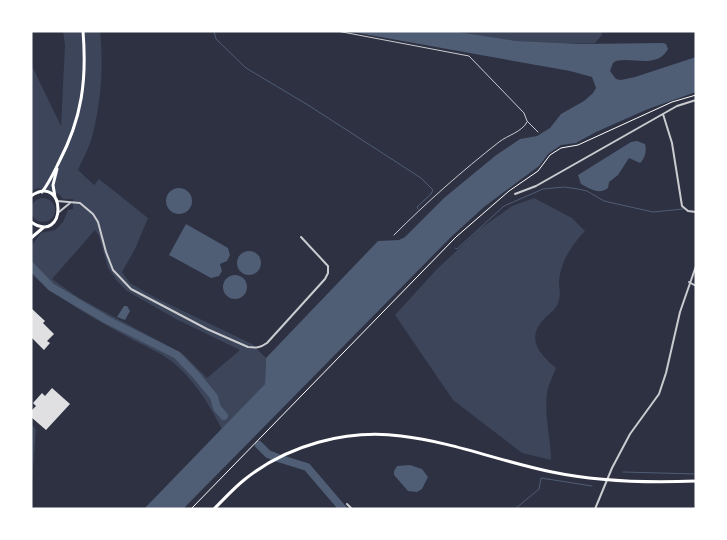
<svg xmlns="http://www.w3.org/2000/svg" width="727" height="540" font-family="'Sofia Sans Condensed',sans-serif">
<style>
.green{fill:#3c4559;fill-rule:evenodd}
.water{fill:#4f5d75}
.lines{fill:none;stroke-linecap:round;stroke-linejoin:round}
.stream{stroke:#4f5d75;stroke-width:1}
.river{stroke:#4f5d75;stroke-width:8}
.building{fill:#e0e0e3}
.path{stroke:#fff;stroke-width:1}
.service{stroke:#caccd0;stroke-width:1}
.minor{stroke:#caccd0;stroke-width:2}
.primary{stroke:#fff;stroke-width:3}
</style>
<rect width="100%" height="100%" fill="#2d3142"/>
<path class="green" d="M63,31H100C104,66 101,103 92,137C89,148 83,159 78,170L94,185L99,179L148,218L135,249L122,272L130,283L156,298L252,344L266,358L265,384L222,429C208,403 197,384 175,364C161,352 143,346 128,337C93,318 61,301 31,274V246L41,233L55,230L63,222L68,210L73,209V199H63L59,194L39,188L31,191V64L61,126L65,45ZM95,230L99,236L108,268L117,281L127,291L176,319L240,350L207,378L183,354L79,298L52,279Z
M451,31H602V35L595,43C548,46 498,40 451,31Z
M31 210a12 12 0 1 1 24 0a12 12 0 1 1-24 0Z
M534,198L572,218L585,231C571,246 561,261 559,281C559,288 561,294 559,300C557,309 551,312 545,318C525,338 539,354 556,368C553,376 548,385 547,394C544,416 551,438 551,460L522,453L453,400L395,315L437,269L481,228L512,206Z
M31,424L36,429L32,481L31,480Z"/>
<path class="water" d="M347,31H451L517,41L578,44L663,43L666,44L668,49C657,69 634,57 616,61L613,63L610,71L616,79L621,80L635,77L696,57V92L648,109L596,132L576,143L561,145L548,154L539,166L484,207L451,237L183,509H144L265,384L266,358L378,241L399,240L405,237L444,198L495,156L520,139L537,136L550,128L561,114L584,101L593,93L596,88L592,77L570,71Z
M637,141L645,144C647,151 645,158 640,163L629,158L618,175L609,182L608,188C599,195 590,189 581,184L578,175L631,142Z
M166 201a13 13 0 1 1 26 0a13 13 0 1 1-26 0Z
M186,224L228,248L230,255L227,261L220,264L222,271L219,276L211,278L169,255Z
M237 263a12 12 0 1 1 24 0a12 12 0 1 1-24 0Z
M223 287a12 12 0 1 1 24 0a12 12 0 1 1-24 0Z
M124,306H127L130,311L125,320L117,317Z
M410,465L422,469L428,477L422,489L417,492L408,491L394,475V471L397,466Z"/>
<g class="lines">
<path class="stream" d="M214,31L216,39L246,68L308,105L421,178L433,190L431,194L417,207L418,209
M455,248L457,249L504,206L543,189L564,187L578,189L587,191L604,201L653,212L683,209
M623,472L696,474
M515,509L539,489L541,478L592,486"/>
<path class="river" d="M31,266L51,287L107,320L177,355L196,375L214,397L217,408L224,416
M259,445L268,454L278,458L307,467L343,509"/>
</g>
<path class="building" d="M31,308L45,321L43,323L54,334L47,341L50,343L44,350L31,337Z
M52,388L70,404L46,430L31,417V411L36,406L33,403L42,393L45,396Z"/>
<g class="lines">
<path class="path" d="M191,509L456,237L509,191L538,171L550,155L561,148L578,145L672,102L696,95"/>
<path class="service" d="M337,31L469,56L524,113L527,121L538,132
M394,235C427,202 462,171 499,142C508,135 522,132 527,122"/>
<path class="minor" d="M663,114L672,143L682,206L688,211L696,212
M515,194L536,186L677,106L696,100
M57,201L80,203L93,214L98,222L106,252L113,270L131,289L207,329L248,347C256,348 260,348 267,343L325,279L328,273V266L301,237
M59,212L70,203
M689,282L696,286
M347,504L352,509
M595,509L612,468L630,434L659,394L666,373L680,312L696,266"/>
<path class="primary" d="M42,192C49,183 54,172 59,162C82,118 87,80 83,31
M31,196C67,172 67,246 31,222
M55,197L53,185L57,169
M31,238L44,227
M214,509C224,499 234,488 244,480C287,445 347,429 401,436C453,442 502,462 552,472C600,482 648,483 696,481"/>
</g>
<rect width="727" height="540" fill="none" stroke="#ffffff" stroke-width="65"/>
</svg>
